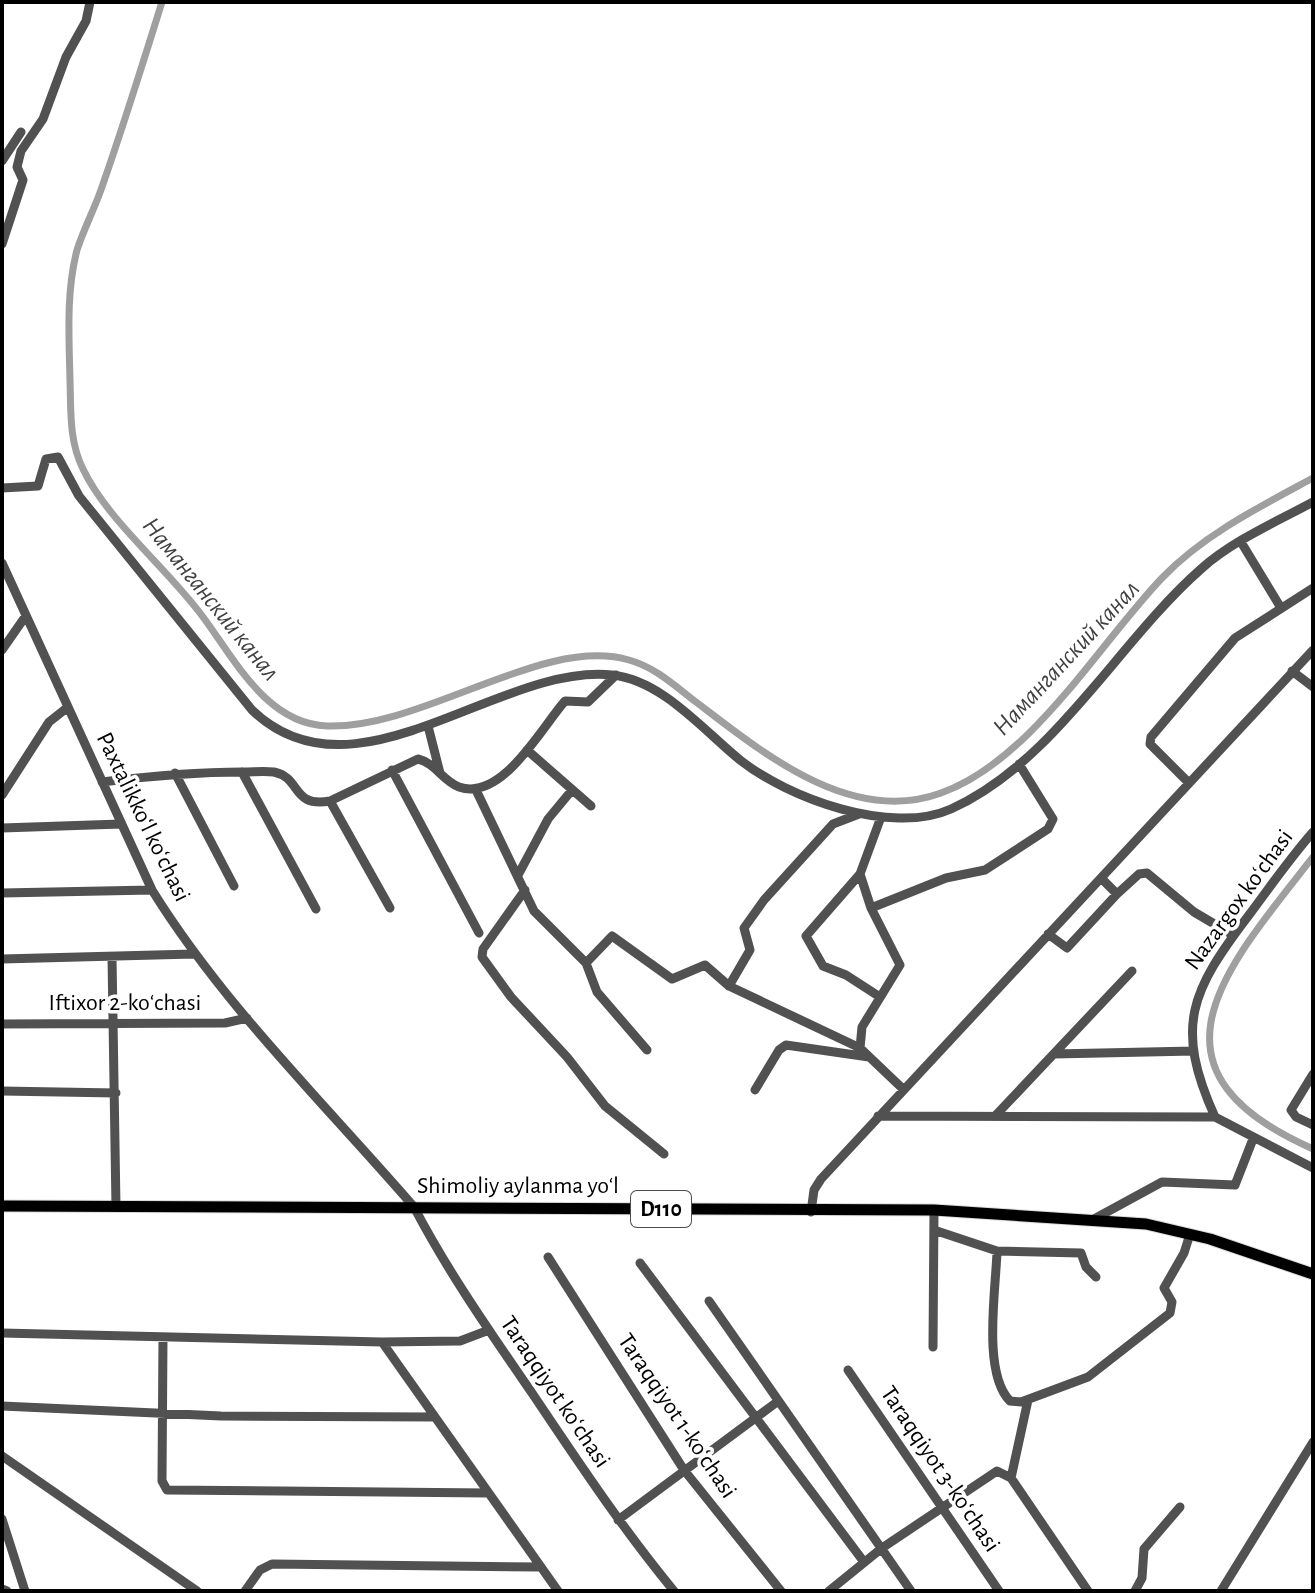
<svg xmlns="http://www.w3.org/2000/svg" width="1315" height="1593" font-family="'Alegreya Sans',sans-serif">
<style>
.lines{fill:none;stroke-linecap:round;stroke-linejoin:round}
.canal{stroke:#9f9f9f;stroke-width:7}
.major-casing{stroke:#dbdbdb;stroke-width:13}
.minor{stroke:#515151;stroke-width:9}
.major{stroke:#000;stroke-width:11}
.labels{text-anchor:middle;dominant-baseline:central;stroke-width:7;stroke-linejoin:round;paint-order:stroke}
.shield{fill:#fff;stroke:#4c4c4c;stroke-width:2}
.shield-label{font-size:22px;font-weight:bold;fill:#000}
.street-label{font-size:24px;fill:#000;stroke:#fff}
.water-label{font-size:26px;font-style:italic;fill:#404040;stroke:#fff}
</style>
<rect width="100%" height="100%" fill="#fff"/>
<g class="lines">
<path class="canal" d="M162,2C143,63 124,124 103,184C96,206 84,228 77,250C66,292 69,337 70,380C71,411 69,441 83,469C107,520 169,570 203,617C235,660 267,724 327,726C424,729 543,635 629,660C655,667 675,686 696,702C763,753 851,826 941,793C1031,761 1098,645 1162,578C1203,535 1261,506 1313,478
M1313,857C1226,968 1132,1069 1313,1149"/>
<g class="major-casing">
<path id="major" d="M2,1206L934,1210L1146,1224L1210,1239L1313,1274"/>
</g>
<path class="minor" d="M2,161L21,132
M2,244L23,180L17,167L21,151L43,119L66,57L86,21L90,2
M2,488L38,486L46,459L58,457L79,496L252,710C355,809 498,663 612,675C662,680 703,730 740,760C788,798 891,836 951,809C1055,762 1117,643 1201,569C1232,541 1276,522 1313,502
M1241,542L1281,608
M2,563L152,890C224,1006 325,1104 414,1207C448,1272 490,1332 532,1393C577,1460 622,1528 674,1591
M2,650L25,617
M1292,671L1313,687
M428,726L440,773
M527,750L591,806
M392,770L479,933
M242,772L316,909
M175,773L234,886
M102,782C150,776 195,772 243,772C254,772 264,771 274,772C302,778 291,808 330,801L418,759C435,763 443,781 459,787C502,802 541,728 565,701L588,702L616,675
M1189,783L1150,744L1151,737L1235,638L1313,588
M476,790L534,911L586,963L597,992L647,1050
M2,795L49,722L68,707
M330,801L390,908
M2,828L121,824
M1313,832C1290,858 1270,887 1249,915C1191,991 1174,1026 1215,1117L1313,1168
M860,874L806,936L823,966L846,975L880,997
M518,875L548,819L572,790
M1101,878L1117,894L1139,874L1147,873L1194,912L1233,935
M525,890L483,949L482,957L511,997L567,1057L605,1106L664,1154
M2,893L152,890
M871,908L946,878L985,870L1048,829L1053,819L1019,764
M1048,934L1067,948L1117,894
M112,957L116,1207
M2,959L194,954
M586,963L612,936L672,979L705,965L729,986L860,1048L902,1088
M729,986L750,950L744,928L764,900L833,824L859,814
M2,1024L225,1023L247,1018
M860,1048L862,1027L900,965L871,908L860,874L881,817
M1054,1054L1194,1051
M1313,1074L1291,1110L1296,1117L1313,1125
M755,1090L779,1050L786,1045L869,1057
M2,1091L116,1093
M996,1115L1132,971
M878,1116L1215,1117
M811,1212L814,1190L821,1179L1313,650
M1094,1219L1162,1182L1235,1185L1253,1139
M937,1231L997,1251L1081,1253L1086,1267L1096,1277
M997,1251C996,1289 982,1373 1010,1401L1021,1402L1088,1377L1170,1313L1172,1302L1164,1288L1184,1253L1190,1234
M548,1257L684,1470L781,1591
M640,1263L864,1562
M709,1301L911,1591
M2,1333L382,1342L460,1341L489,1330
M163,1337L162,1481L167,1490L488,1493
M382,1342L558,1591
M933,1347L934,1210
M848,1370L999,1591
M2,1406L221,1416L435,1417
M2,1456L197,1591
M1011,1478L1028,1400
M2,1519L25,1591
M618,1520L777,1402
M2,1589L7,1591
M245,1591L260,1570L272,1564L540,1567
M829,1591L882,1548L997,1471L1011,1478L1088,1591
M1135,1591L1142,1578L1144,1549L1180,1507
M1221,1591L1313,1442"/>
<use href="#major" class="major"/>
</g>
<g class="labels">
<rect class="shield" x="631" y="1191" width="60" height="36" rx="6"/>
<g class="shield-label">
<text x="661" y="1209">D110</text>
</g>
<g class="street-label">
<text transform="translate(143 817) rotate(64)">Paxtalikkoʻl koʻchasi</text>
<text transform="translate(1239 900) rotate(-54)">Nazargox koʻchasi</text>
<text x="125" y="1003">Iftixor 2-koʻchasi</text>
<text x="518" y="1186">Shimoliy aylanma yoʻl</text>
<text transform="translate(555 1392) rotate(56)">Taraqqiyot koʻchasi</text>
<text transform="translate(677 1416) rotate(56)">Taraqqiyot 1-koʻchasi</text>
<text transform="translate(940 1469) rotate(56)">Taraqqiyot 3-koʻchasi</text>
</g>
<g class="water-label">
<text transform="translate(211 599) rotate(51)">Наманганский канал</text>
<text transform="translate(1066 658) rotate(-47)">Наманганский канал</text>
</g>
</g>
<rect width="1315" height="1593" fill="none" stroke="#000000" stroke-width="8"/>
</svg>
